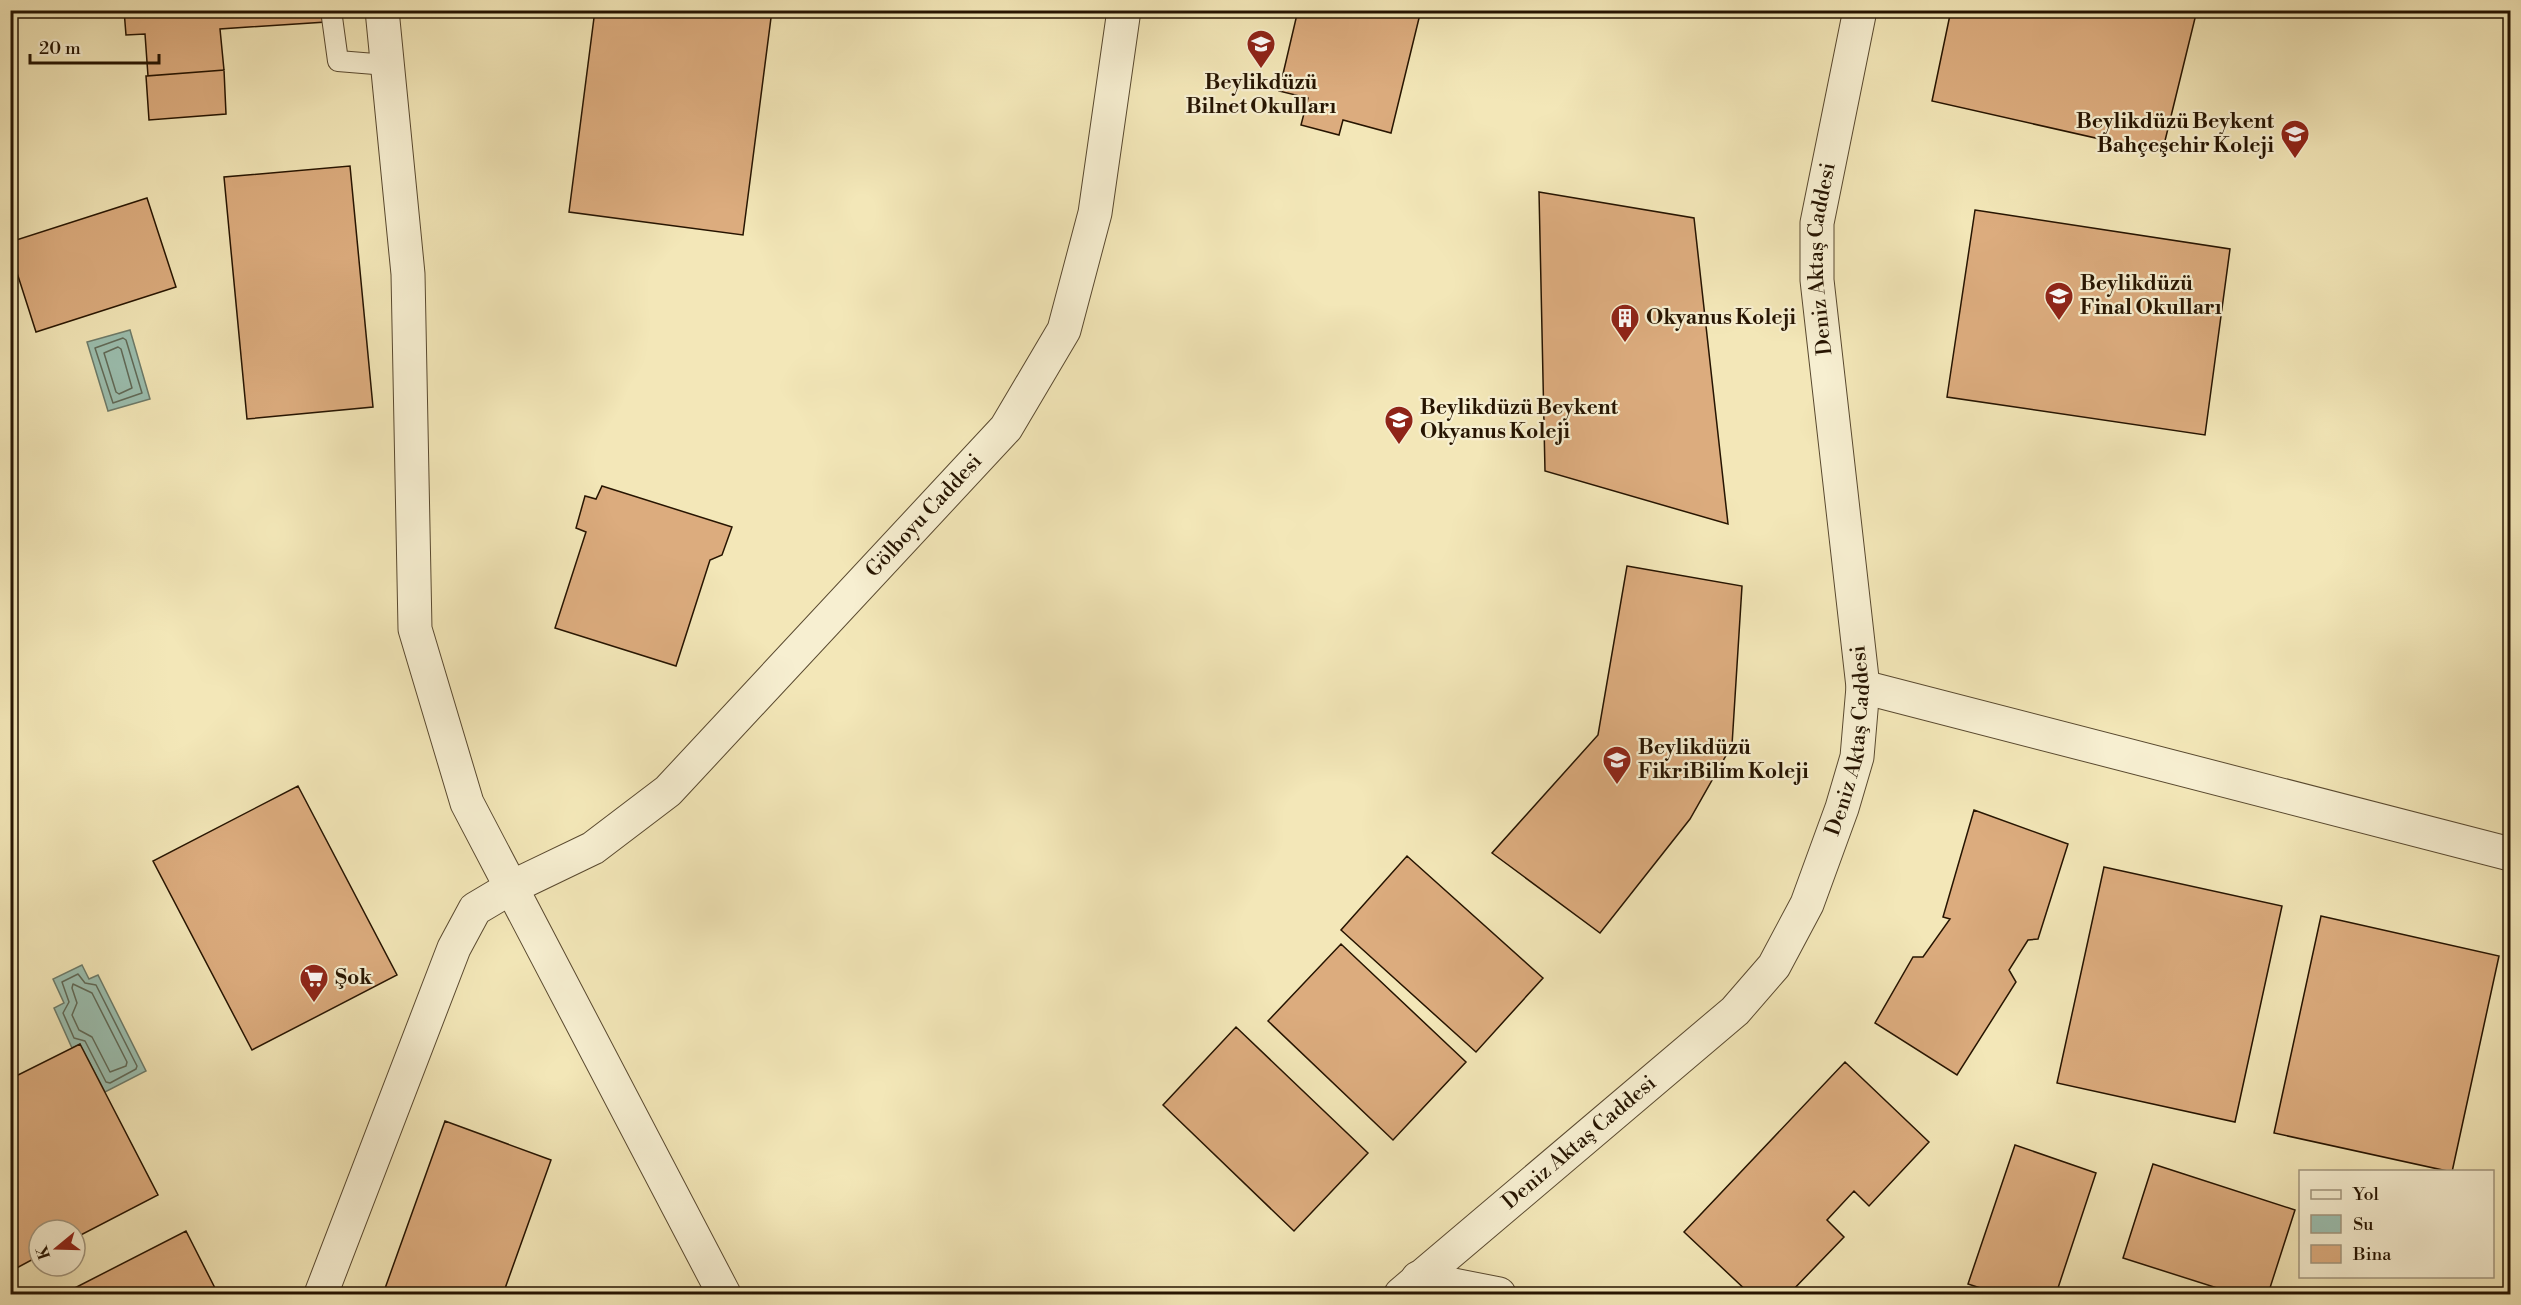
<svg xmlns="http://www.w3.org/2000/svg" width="2521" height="1305" font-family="'Libre Bodoni',serif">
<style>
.water{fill:#9bbfb0;stroke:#6c7b6a;stroke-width:1.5}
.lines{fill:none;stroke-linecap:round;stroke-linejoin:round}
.shore{stroke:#606a58;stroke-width:1.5}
.building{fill:#dcac7e;stroke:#261401;stroke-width:1.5}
.service-casing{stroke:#59492f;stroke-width:22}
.minor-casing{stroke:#59492f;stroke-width:35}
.tertiary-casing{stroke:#59492f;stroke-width:35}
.service{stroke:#f7efd1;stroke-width:20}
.minor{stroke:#f7efd1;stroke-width:33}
.tertiary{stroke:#f7efd1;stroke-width:33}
.labels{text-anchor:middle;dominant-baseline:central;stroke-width:4.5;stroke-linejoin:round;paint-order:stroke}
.poi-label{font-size:21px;font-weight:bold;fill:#261401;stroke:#f7efd1;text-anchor:start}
.street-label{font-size:21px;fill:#261401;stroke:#f7efd1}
</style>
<rect width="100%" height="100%" fill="#f3e7b8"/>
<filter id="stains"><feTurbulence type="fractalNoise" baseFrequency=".00333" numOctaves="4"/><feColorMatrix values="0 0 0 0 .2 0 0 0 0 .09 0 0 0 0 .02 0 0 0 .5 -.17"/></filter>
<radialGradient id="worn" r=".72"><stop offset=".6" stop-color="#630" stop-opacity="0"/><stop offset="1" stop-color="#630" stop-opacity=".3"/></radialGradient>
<path class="water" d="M130,330L150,399L108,411L87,342Z
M82,965L89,979L98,975L146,1071L105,1092L80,1044L72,1048L54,1008L64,1003L53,979Z"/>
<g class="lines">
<path class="shore" d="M123,338L126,340L142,393L113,403L95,348Z
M118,347L121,349L132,388L119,394L116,392L104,353Z
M78,974L85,983L96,985L137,1066L136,1069L110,1083L106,1082L85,1041L74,1038L63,1013L69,1002L62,982Z
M73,984L92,993L127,1062L126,1066L110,1072L92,1037L79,1030L72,1015L77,1003L72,988Z"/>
</g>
<path class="building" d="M124,10H325L326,22L220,29L224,70L148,76L145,34L126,35Z
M595,10H772L743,235L569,212Z
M1298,10H1421L1391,133L1343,120L1339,135L1301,125L1308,98L1279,91Z
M1951,10H2197L2162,153L1932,101Z
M224,70L226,114L149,120L146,76Z
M350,166L373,407L247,419L224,177Z
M1539,192L1694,218L1728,524L1545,471Z
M147,198L176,287L36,332L10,251V242Z
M1975,210L2230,249L2205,435L1947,397Z
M602,486L732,527L722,555L710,560L676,666L555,628L586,532L576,528L585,496L596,499Z
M1627,566L1742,586L1732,745L1690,819L1600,933L1492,853L1598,735Z
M298,786L397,975L252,1050L153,861Z
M1974,810L2068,844L2038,939L2028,940L2009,970L2016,982L1957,1075L1875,1023L1913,957H1923L1950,919L1943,917Z
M1407,856L1543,978L1476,1052L1341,930Z
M2104,867L2282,906L2235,1122L2057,1083Z
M2321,916L2499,956L2452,1172L2274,1133Z
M1341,944L1466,1062L1393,1140L1268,1021Z
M1236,1027L1368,1153L1294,1231L1163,1105Z
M80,1044L158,1195L75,1238V1230H39V1256L13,1270L10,1264V1079Z
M1845,1062L1929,1142L1869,1206L1854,1191L1827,1220L1844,1237L1789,1294H1750L1684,1232Z
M445,1121L551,1160L503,1294H383Z
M2015,1145L2096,1173L2056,1294H1999L1968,1284Z
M2153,1164L2295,1210L2268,1294H2236L2123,1258Z
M186,1231L218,1294H63Z"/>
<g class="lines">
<g class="service-casing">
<path id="service" d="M331,10L338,61L387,65"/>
</g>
<g class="minor-casing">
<g id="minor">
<path d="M382,10L408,274L415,629L467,803L724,1294"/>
<path d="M1863,687L2510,854"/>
<path d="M1418,1278L1499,1294"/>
<path id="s1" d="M321,1294L454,948L475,909L512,887L593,848L668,791L1006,428L1064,330L1095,213L1124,10"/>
</g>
</g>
<g class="tertiary-casing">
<g id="tertiary">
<path id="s2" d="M1401,1294L1735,1011L1774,966L1807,904L1842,808L1857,757L1863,687L1817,280V223L1860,10"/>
</g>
</g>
<use href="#service" class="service"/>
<use href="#minor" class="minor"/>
<use href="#tertiary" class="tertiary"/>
</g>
<defs>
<g id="school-pin" transform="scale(1.5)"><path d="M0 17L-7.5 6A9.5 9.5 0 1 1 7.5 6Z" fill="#8f2418" stroke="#f7efd1"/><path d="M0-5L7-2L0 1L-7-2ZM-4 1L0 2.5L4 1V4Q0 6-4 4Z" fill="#fff"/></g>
<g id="building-pin" transform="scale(1.5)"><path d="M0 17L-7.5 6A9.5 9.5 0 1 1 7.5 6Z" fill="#8f2418" stroke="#f7efd1"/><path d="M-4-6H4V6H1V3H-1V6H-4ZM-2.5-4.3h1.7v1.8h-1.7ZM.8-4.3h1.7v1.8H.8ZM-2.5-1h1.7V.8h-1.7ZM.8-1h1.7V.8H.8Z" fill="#fff"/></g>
<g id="supermarket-pin" transform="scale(1.5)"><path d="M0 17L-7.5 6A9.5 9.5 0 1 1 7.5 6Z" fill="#8f2418" stroke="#f7efd1"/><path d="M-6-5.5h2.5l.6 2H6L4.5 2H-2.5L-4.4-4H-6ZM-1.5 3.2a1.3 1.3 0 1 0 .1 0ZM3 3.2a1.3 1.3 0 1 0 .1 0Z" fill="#fff"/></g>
</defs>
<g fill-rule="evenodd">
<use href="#school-pin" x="1261" y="44"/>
<use href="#school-pin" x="2295" y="134"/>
<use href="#school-pin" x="2059" y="296"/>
<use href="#building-pin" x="1625" y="318"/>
<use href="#school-pin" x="1399" y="420"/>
<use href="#school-pin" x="1617" y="760"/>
<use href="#supermarket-pin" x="314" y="978"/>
</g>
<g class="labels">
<g class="poi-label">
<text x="1261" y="83" text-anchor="middle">Beylikdüzü<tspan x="1261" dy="24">Bilnet Okulları</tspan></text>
<text x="2274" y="122" text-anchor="end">Beylikdüzü Beykent<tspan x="2274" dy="24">Bahçeşehir Koleji</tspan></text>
<text x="2080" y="284">Beylikdüzü<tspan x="2080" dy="24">Final Okulları</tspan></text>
<text x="1646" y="318">Okyanus Koleji</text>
<text x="1420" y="408">Beylikdüzü Beykent<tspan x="1420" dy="24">Okyanus Koleji</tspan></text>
<text x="1638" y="748">Beylikdüzü<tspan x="1638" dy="24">FikriBilim Koleji</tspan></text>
<text x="335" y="978">Şok</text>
</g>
<g class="street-label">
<text stroke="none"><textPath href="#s2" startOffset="1224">Deniz Aktaş Caddesi</textPath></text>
<text stroke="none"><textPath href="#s1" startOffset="1018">Gölboyu Caddesi</textPath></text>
<text stroke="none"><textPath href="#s2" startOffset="738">Deniz Aktaş Caddesi</textPath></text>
<text stroke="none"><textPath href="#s2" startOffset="234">Deniz Aktaş Caddesi</textPath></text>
</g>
</g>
<rect width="2521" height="1305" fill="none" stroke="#f3e7b8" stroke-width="36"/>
<rect x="12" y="12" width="2497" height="1281" fill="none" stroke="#261401" stroke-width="3"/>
<rect x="18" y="18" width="2485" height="1269" fill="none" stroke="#261401" stroke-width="1.5"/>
<rect x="2299" y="1170" width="195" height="108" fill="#f7efd1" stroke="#a3977e" stroke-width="1.5"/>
<rect x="2311" y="1190" width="30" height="9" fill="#f7efd1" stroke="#a3977e" stroke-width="1.5"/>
<text x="2353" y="1200" font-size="18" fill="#261401">Yol</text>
<rect x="2311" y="1215" width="30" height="18" fill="#9bbfb0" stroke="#a3977e" stroke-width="1.5"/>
<text x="2353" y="1230" font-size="18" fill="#261401">Su</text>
<rect x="2311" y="1245" width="30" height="18" fill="#dcac7e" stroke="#a3977e" stroke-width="1.5"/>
<text x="2353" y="1260" font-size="18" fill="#261401">Bina</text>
<g transform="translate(57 1248) rotate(251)"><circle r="28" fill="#f7efd1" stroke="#a3977e" stroke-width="1.5"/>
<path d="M0-4.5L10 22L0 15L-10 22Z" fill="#8f2418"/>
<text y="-9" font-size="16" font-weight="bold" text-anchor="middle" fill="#261401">K</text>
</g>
<path d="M30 54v9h129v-9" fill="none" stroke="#261401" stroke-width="3"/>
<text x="39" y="54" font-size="18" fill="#261401" stroke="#f7efd1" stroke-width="4.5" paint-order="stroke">20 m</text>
<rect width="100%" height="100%" filter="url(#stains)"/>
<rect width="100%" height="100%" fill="url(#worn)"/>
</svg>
